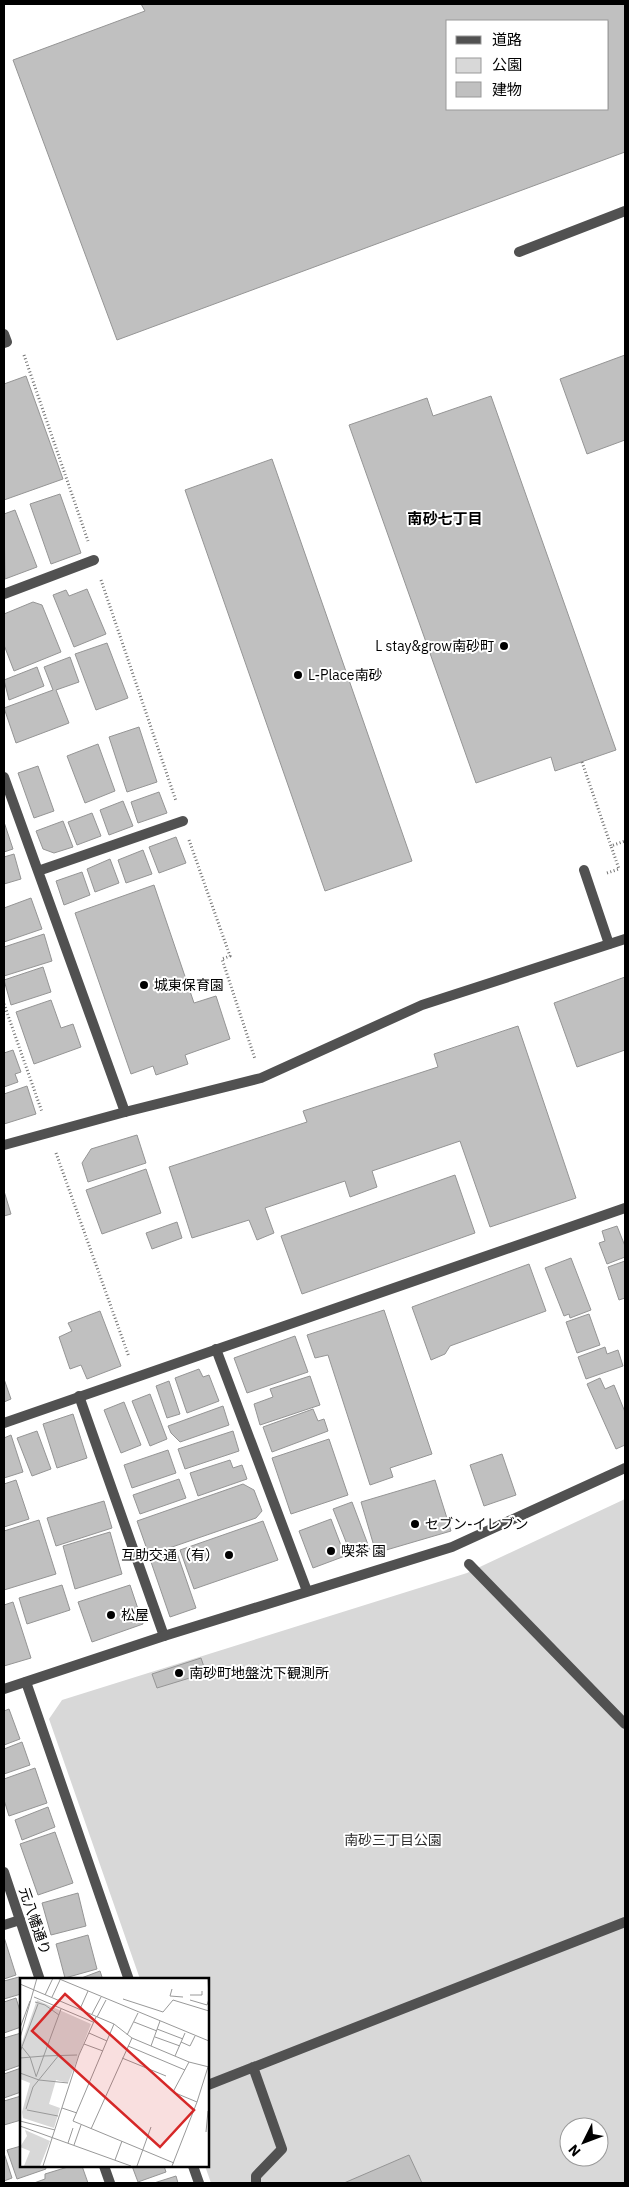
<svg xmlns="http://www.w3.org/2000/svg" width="629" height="2187" font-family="'IBM Plex Sans','Noto Sans JP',sans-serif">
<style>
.green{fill:#d8d8d8;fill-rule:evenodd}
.building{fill:#c0c0c0;stroke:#959595;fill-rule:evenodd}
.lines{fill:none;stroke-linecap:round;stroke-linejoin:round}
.path{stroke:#737373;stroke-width:3;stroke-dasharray:1 2.5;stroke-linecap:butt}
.service{stroke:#515151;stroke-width:10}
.pedestrian{stroke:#515151;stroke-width:10}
.minor{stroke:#515151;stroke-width:10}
.tertiary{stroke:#515151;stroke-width:10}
.poi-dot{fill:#000;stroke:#fff;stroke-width:2}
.labels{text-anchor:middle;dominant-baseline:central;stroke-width:4;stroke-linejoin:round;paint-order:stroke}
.poi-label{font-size:14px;fill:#000;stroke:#fff;text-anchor:start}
.park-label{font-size:14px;fill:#2f2f2f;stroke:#fff}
.street-label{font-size:14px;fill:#000;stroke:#fff}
.neighbourhood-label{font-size:15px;font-weight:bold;fill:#000;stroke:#fff}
.inset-road{fill:none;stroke:#999;stroke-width:1}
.view{fill:#d62828;fill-opacity:0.15;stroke:#d62828;stroke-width:2.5}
.inset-edge{fill:none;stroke:#000;stroke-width:2.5}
</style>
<rect width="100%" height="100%" fill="#fff"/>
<path class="green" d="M625,1499V2183H211L205,2166H208V1980L140,1979L49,1719L62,1700L467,1573ZM569,2127H599V2157H569Z"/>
<path class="building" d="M141,4H625V152L117,340L13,60L145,11ZM448,21H608V109H448Z
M625,355V440L587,454L560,379Z
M26,376L63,479L4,500V384Z
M491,396L616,750L555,771L551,757L476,783L349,425L427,398L433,416Z
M272,459L412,861L325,891L185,490Z
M60,494L81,553L51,564L30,504Z
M15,510L37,567L5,579L4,514Z
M87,589L106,634L74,647L53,595L66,590L69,596Z
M33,602L42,605L61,652L14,671L4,645V614Z
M107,643L128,698L96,710L75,654Z
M70,657L79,682L56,690L69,723L16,743L4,708L53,690L44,667Z
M37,667L44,686L9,700L4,680Z
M139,727L157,782L127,792L109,737Z
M98,744L115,791L85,803L67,756Z
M38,766L54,811L34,818L18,773Z
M159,792L167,813L138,823L131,802Z
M123,801L133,826L109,835L100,810Z
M92,813L101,836L77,845L68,822Z
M63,821L73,847L54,853L43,849L36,831Z
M4,822L13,849L4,852Z
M176,837L186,863L159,873L149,847Z
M143,850L152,874L126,883L118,860Z
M14,854L21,879L4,884V857Z
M110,859L119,883L95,892L87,869Z
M82,872L90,895L64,905L56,881Z
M154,885L194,1003L216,996L230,1039L185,1055L188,1064L156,1075L153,1066L131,1074L75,913Z
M31,898L42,929L4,942V908Z
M44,934L52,961L4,976V947Z
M43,967L51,992L11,1005L4,980Z
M625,977V1050L577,1067L554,1003Z
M51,1000L61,1028L73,1024L81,1047L34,1064L16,1012Z
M518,1026L576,1198L490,1227L460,1141L372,1171L377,1187L350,1197L345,1181L265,1208L274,1233L257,1240L249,1220L192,1238L169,1167L307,1122L303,1111L438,1067L434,1054Z
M13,1050L21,1072L15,1074L18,1082L4,1087V1053Z
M27,1086L36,1114L4,1124V1094Z
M137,1135L146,1163L88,1182L82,1163L91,1149Z
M146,1169L161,1213L102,1234L86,1190Z
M455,1175L475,1233L302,1294L281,1236Z
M4,1191L11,1214L4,1216Z
M177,1222L182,1238L152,1249L146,1233Z
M617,1226L625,1246V1257L607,1264L599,1243L605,1241L602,1231Z
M571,1258L591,1310L570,1318L569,1314L564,1316L545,1268Z
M625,1261V1298L619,1300L608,1267Z
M529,1264L546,1311L450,1346L445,1354L431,1360L412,1307Z
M384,1310L432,1454L390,1468L393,1477L370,1485L328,1355L315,1358L307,1335Z
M100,1311L121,1366L87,1379L81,1365L70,1369L59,1337L72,1331L68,1323Z
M589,1314L600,1345L577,1353L566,1322Z
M295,1336L308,1372L247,1393L234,1358Z
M605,1347L607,1354L618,1350L623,1366L586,1379L578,1357Z
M199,1369L203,1377L209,1375L219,1401L187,1413L175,1378Z
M310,1376L320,1405L260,1425L254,1404L273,1397L270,1389Z
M600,1378L605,1389L614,1385L625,1412V1445L616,1449L587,1384Z
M4,1379L11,1399L4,1402Z
M169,1381L180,1414L167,1418L156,1386Z
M150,1394L167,1439L150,1446L132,1401Z
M124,1402L141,1445L121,1453L104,1410Z
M223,1406L229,1425L180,1442L171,1433L168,1426Z
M313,1409L318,1421L324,1419L328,1431L272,1452L263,1427Z
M73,1414L87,1458L57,1468L43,1424Z
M37,1431L51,1469L32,1476L17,1438Z
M233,1431L239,1451L185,1469L178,1449Z
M11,1435L23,1472L4,1478V1438Z
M329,1439L348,1495L291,1514L272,1458Z
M168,1450L176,1473L132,1488L124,1465Z
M502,1454L516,1495L484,1506L470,1465Z
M230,1460L233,1468L242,1465L247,1479L198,1496L190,1473Z
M179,1479L186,1498L140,1514L133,1495Z
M16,1480L29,1519L4,1527V1484Z
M435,1480L451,1531L376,1553L361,1502Z
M243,1484L254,1490L262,1511L256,1518L149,1555L137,1521Z
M104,1501L112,1528L56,1546L47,1518Z
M352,1502L370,1550L352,1557L333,1509Z
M331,1519L345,1556L313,1568L299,1531Z
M39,1520L56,1574L4,1590V1531Z
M263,1521L278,1560L194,1589L180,1550Z
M110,1532L122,1574L75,1589L63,1546Z
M177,1553L196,1608L170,1617L151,1562Z
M62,1585L70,1610L27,1624L19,1598Z
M130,1585L143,1624L92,1642L78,1602Z
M13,1602L31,1658L4,1666V1605Z
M201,1658L206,1673L157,1688L152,1674Z
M9,1709L20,1739L4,1745V1711Z
M22,1742L30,1765L4,1774V1749Z
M35,1768L47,1803L9,1816L4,1800V1779Z
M48,1807L55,1827L22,1840L15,1820Z
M55,1832L73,1883L38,1895L20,1844Z
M78,1893L86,1926L51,1935L42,1903Z
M88,1935L97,1969L65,1978L56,1944Z
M4,1937L16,1975L4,1979Z
M100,1971L103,1980H76Z
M19,1977L21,1994L4,1999V1981Z
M16,1998L21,2014V2027L4,2033V2002Z
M21,2033V2065L4,2071V2038Z
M21,2068V2092L4,2098V2074Z
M21,2096V2120L4,2125V2101Z
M21,2146V2166H45L46,2169L17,2179L7,2150Z
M4,2153L12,2178L4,2181Z
M409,2155L422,2183H344Z
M71,2166H82L88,2183H34L45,2179V2174Z
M132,2166H164L166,2172L138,2182Z
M176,2176L178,2183H154Z"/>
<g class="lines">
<path class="path" d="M24,355L88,541
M101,580L176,801
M582,762L611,846L625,841
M189,840L230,956L222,959L255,1059
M607,873L619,869L611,846
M4,1004L42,1112
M56,1153L129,1357"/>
<path class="service" d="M519,252L625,211
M4,594L94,560
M4,777L125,1112
M584,870L609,944
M38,871L183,821
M216,1349L307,1591
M79,1396L164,1636
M26,1682L129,1980
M4,1925L20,1920
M193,2166L199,2183"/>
<path class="pedestrian" d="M469,1564L625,1724
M253,2067L282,2149L256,2176V2183
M208,2085L625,1922"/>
<path class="minor" d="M4,334L7,342L4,343
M4,1145L125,1112L261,1078L422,1005L625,939
M4,1423L625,1208"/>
<path class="tertiary" d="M4,1689L164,1636L452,1547L625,1468
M4,1872L40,1980
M104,2166L110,2183"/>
</g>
<g class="poi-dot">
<circle cx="504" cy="646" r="5"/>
<circle cx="298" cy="675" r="5"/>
<circle cx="144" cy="985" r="5"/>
<circle cx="415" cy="1524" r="5"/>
<circle cx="331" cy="1551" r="5"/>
<circle cx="229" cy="1555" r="5"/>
<circle cx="111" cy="1615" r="5"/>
<circle cx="179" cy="1673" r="5"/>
</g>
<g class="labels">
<g class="poi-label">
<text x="494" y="646" text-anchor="end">L stay&amp;grow南砂町</text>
<text x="308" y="675">L-Place南砂</text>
<text x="154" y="985">城東保育園</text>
<text x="425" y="1524">セブン-イレブン</text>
<text x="341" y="1551">喫茶 園</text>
<text x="219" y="1555" text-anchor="end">互助交通（有）</text>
<text x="121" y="1615">松屋</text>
<text x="189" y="1673">南砂町地盤沈下観測所</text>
</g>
<g class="park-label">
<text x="393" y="1840">南砂三丁目公園</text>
</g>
<g class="street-label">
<text transform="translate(35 1921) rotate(71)">元八幡通り</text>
</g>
<g class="neighbourhood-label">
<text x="445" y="518">南砂七丁目</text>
</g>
</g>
<g transform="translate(20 1978)">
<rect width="189" height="189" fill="#fff"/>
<path d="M17,22L71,46L48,105L36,102L29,126L40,130L34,150L3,140L2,134L10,105L0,101V70ZM5,152L30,163L20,188H4L10,173L0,169L7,158Z" fill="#d8d8d8"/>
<path class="inset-road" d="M37,0L189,63M188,0L189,20M0,6L94,46L112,60L169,84L189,89M152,11L150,18L163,19M25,17L33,0M170,17H182V13M14,19L73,44M32,19L40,2M103,21L143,34L153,22L189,33M170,22L187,27L189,21M15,24L25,27L39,37M60,31L68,13M72,36L81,19M77,39L86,22M114,44L137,53M94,46L53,143L154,185M0,50L10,23M137,51L163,61M69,55L87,63M107,57L118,35M135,59L160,68M0,60L17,0M161,64L170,68L175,58M64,66L83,73M108,68L165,92M131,68L140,43M2,69L10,79L16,98M0,74L18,26M23,78L57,77M155,78L165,55M0,80L24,78M102,80L146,98M0,95L19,102L48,105M16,99L41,31M177,124L188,89M42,130L57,135M6,131L13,109L39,77M7,132L38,138M0,143L35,152M0,148L111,188M71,151L112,60M186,154L188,133M48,165L53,150M54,167L61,147M95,182L102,163M23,188L59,77L76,39M117,188L131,149M152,188L177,124L153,114L169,84"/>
<path class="view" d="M45,16L174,132L140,169L12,53Z"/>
<rect width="189" height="189" class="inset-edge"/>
</g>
<rect width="629" height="2187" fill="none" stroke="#000000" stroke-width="10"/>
<rect x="446" y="20" width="162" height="90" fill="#ffffff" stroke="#999999"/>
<rect x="456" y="36" width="25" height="8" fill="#515151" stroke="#999999"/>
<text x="492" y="45" font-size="15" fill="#000000">道路</text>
<rect x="456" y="58" width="25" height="15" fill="#d8d8d8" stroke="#999999"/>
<text x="492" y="70" font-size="15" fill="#000000">公園</text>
<rect x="456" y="82" width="25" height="15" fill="#c0c0c0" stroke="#999999"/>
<text x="492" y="95" font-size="15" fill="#000000">建物</text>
<g transform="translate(584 2142) rotate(228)"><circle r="24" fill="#ffffff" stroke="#999999"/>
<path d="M0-4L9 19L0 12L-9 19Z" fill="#000000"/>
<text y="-8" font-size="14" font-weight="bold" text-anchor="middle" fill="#000000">N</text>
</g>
</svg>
